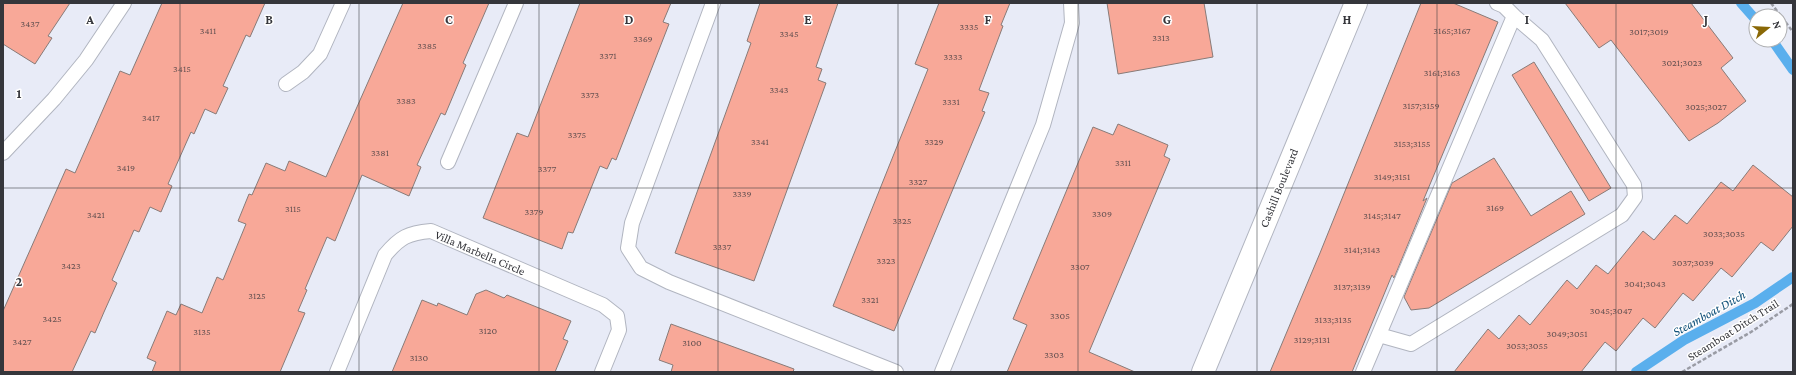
<svg xmlns="http://www.w3.org/2000/svg" width="1796" height="375" font-family="'Crimson Pro',serif">
<style>
.lines{fill:none;stroke-linecap:round;stroke-linejoin:round}
.stream{stroke:#5aafed;stroke-width:10}
.building{fill:#f8a898;stroke:#887b78}
.service-casing{stroke:#b1b5c0;stroke-width:16}
.tertiary-casing{stroke:#b1b5c0;stroke-width:24}
.path{stroke:#999ba4;stroke-width:2.5;stroke-dasharray:4 2;stroke-linecap:butt}
.service{stroke:#fff;stroke-width:14}
.tertiary{stroke:#fff;stroke-width:22}
.grid{fill:none;stroke:#35363b;stroke-width:1;stroke-opacity:0.55}
.labels{text-anchor:middle;dominant-baseline:central;stroke-width:3;stroke-linejoin:round;paint-order:stroke}
.number-label{font-size:10px;fill:#665252}
.street-label{font-size:12px;fill:#35363b;stroke:#fff}
.water-label{font-size:13px;font-style:italic;fill:#11517a;stroke:#fff}
.grid-label{font-size:13px;text-anchor:middle;font-weight:bold;fill:#35363b;stroke:#fff;stroke-width:3;stroke-linejoin:round;paint-order:stroke}
</style>
<rect width="100%" height="100%" fill="#e8ebf7"/>
<g class="lines">
<path class="stream" d="M1741,3L1756,20
M1772,40L1793,70
M1636,372L1684,340L1755,303L1793,277"/>
</g>
<path class="building" d="M3,3H70L48,36L52,38L35,64L3,44Z
M162,3H265L250,37L246,35L223,86L228,88L216,114L205,109L194,134L191,132L168,184L172,186L161,212L150,207L139,232L134,230L112,280L117,283L104,312L95,333L91,331L72,372H3V311L66,169L75,173L120,71L130,75Z
M403,3H489L463,63L466,65L445,115L441,113L417,165L421,167L409,196L362,175L335,241L327,237L305,289L307,290L298,311L305,313L280,372H152L156,362L147,358L167,311L176,315L181,304L202,313L217,277L223,280L246,224L238,221L249,194L252,195L266,163L285,171L289,161L326,177Z
M580,3H671L663,22L669,24L616,160L612,158L607,169L600,166L573,233L568,232L562,249L483,218L517,133L528,137Z
M760,3H838L816,67L822,69L818,80L826,83L754,281L675,253L751,43L747,41Z
M939,3H1010L1001,25L1003,26L979,90L989,93L982,111L985,112L894,331L833,306L928,69L915,64Z
M1107,3H1204L1213,57L1118,74Z
M1421,3H1453L1498,22L1423,201L1427,198L1394,278L1392,275L1352,372H1270L1320,253Z
M1565,3H1691L1733,58L1721,68L1746,101L1718,123L1689,141L1611,40L1599,48Z
M1534,62L1611,188L1589,201L1512,75Z
M1118,124L1168,145L1164,156L1170,159L1089,352L1135,372H1007L1027,325L1013,319L1093,127L1113,135Z
M1494,158L1531,216L1571,191L1585,214L1429,308L1411,310L1404,297L1452,183Z
M1753,165L1793,197V226L1773,251L1761,242L1732,277L1721,268L1693,301L1683,293L1655,328L1643,318L1616,351L1605,342L1581,372H1454L1488,329L1499,339L1519,315L1530,325L1567,280L1577,289L1596,265L1608,274L1643,231L1654,240L1675,215L1687,224L1721,182L1733,191Z
M486,290L504,298L507,295L571,321L563,339L568,341L555,372H392L422,300L437,306L438,303L467,315L476,294Z
M671,324L794,369L793,372H671L673,365L659,360Z"/>
<g class="lines">
<g class="service-casing">
<path id="service" d="M713,3L632,223L628,248L641,268L669,282L896,372
M286,84L303,72L320,54L343,3
M3,153L54,99L86,60L124,3
M448,162L516,3
M1379,335L1411,344L1622,215L1635,197L1634,185L1542,40L1514,16
M337,372L385,255C400,237 408,233 431,231L603,305L617,316L619,330L602,372
M942,372L1043,125L1072,23L1071,3
M1363,372L1514,16L1504,6L1497,3"/>
</g>
<g class="tertiary-casing">
<path id="tertiary" d="M1203,372L1356,3"/>
</g>
<path class="path" d="M1771,3L1793,32
M1682,372L1751,332L1793,304"/>
<use href="#service" class="service"/>
<use href="#tertiary" class="tertiary"/>
</g>
<path class="grid" d="M180,3V372M359,3V372M539,3V372M718,3V372M898,3V372M1078,3V372M1257,3V372M1437,3V372M1616,3V372M3,188H1793"/>
<g class="labels">
<g class="number-label">
<text x="30" y="23">3437</text>
<text x="969" y="26">3335</text>
<text x="208" y="30">3411</text>
<text x="1452" y="30">3165;3167</text>
<text x="1649" y="31">3017;3019</text>
<text x="789" y="33">3345</text>
<text x="1161" y="37">3313</text>
<text x="643" y="38">3369</text>
<text x="427" y="45">3385</text>
<text x="608" y="55">3371</text>
<text x="953" y="56">3333</text>
<text x="1682" y="62">3021;3023</text>
<text x="182" y="68">3415</text>
<text x="1442" y="72">3161;3163</text>
<text x="779" y="89">3343</text>
<text x="590" y="94">3373</text>
<text x="406" y="100">3383</text>
<text x="951" y="101">3331</text>
<text x="1421" y="105">3157;3159</text>
<text x="1706" y="106">3025;3027</text>
<text x="151" y="117">3417</text>
<text x="577" y="134">3375</text>
<text x="760" y="141">3341</text>
<text x="934" y="141">3329</text>
<text x="1412" y="143">3153;3155</text>
<text x="380" y="152">3381</text>
<text x="1123" y="162">3311</text>
<text x="126" y="167">3419</text>
<text x="547" y="168">3377</text>
<text x="1392" y="176">3149;3151</text>
<text x="918" y="181">3327</text>
<text x="742" y="193">3339</text>
<text x="1495" y="207">3169</text>
<text x="293" y="208">3115</text>
<text x="534" y="211">3379</text>
<text x="1102" y="213">3309</text>
<text x="96" y="214">3421</text>
<text x="1382" y="215">3145;3147</text>
<text x="902" y="220">3325</text>
<text x="1724" y="233">3033;3035</text>
<text x="722" y="246">3337</text>
<text x="1362" y="249">3141;3143</text>
<text x="886" y="260">3323</text>
<text x="1693" y="262">3037;3039</text>
<text x="71" y="265">3423</text>
<text x="1080" y="266">3307</text>
<text x="1645" y="283">3041;3043</text>
<text x="1352" y="286">3137;3139</text>
<text x="257" y="295">3125</text>
<text x="870" y="299">3321</text>
<text x="1611" y="310">3045;3047</text>
<text x="1060" y="315">3305</text>
<text x="52" y="318">3425</text>
<text x="1333" y="319">3133;3135</text>
<text x="488" y="330">3120</text>
<text x="202" y="331">3135</text>
<text x="1567" y="333">3049;3051</text>
<text x="1312" y="339">3129;3131</text>
<text x="22" y="341">3427</text>
<text x="692" y="342">3100</text>
<text x="1527" y="345">3053;3055</text>
<text x="1054" y="354">3303</text>
<text x="419" y="357">3130</text>
</g>
<g class="street-label">
<text transform="translate(1279 188) rotate(-68)">Cashill Boulevard</text>
<text transform="translate(480 253) rotate(23)">Villa Marbella Circle</text>
<text transform="translate(1733 330) rotate(-32)">Steamboat Ditch Trail</text>
</g>
<g class="water-label">
<text transform="translate(1709 313) rotate(-29)">Steamboat Ditch</text>
</g>
</g>
<g class="grid-label">
<text x="90" y="24">A</text>
<text x="269" y="24">B</text>
<text x="449" y="24">C</text>
<text x="629" y="24">D</text>
<text x="808" y="24">E</text>
<text x="988" y="24">F</text>
<text x="1167" y="24">G</text>
<text x="1347" y="24">H</text>
<text x="1527" y="24">I</text>
<text x="1706" y="24">J</text>
<text x="19" y="98">1</text>
<text x="19" y="286">2</text>
</g>
<rect width="1796" height="375" fill="none" stroke="#35363b" stroke-width="8"/>
<g transform="translate(1768 28) rotate(72)"><circle r="19" fill="#ffffff" stroke="#aeafb1"/>
<path d="M0-3L7 15L0 10L-7 15Z" fill="#8a6806"/>
<text y="-6" font-size="11" font-weight="bold" text-anchor="middle" fill="#35363b">N</text>
</g>
</svg>
